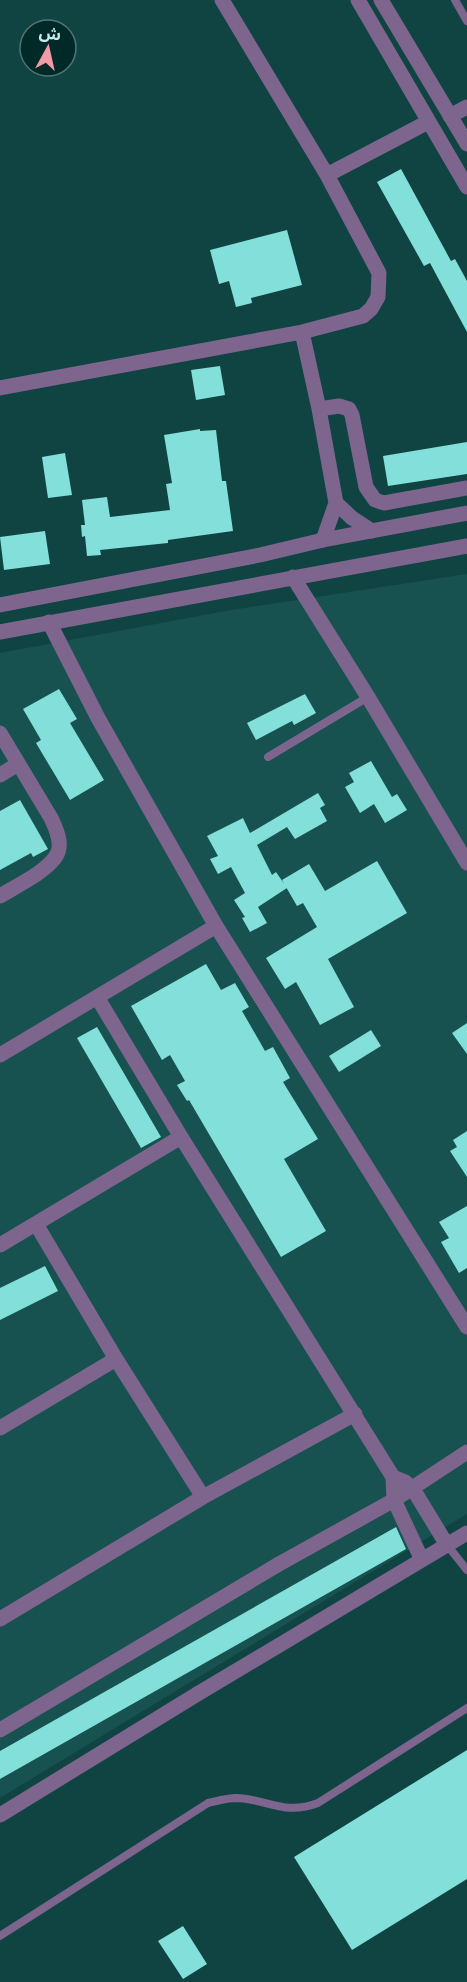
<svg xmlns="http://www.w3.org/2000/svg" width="467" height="1982" font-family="Cabin,'Noto Sans Arabic',sans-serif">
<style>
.built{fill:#175250}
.building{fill:#82dfd9}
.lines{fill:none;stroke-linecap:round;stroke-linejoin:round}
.service{stroke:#7d658e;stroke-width:8}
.minor{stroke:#7d658e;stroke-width:15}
.tertiary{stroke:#7d658e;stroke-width:15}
</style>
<rect width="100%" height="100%" fill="#0f4442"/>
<path class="built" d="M467,574V1514L0,1798V653L231,610Z"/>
<path class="building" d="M401,169L451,261L455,259L467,281V332L430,263L424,266L377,182Z
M287,230L302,285L251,298L252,303L236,307L229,281L219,284L210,250Z
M220,366L225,395L196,400L191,370Z
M200,429V431L216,430L222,481H226L233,531L168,540V543L100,550L101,555L87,556L85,536L82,537L81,525H85L82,500L107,497L110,517L170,510L166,484L172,483L164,435Z
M467,442V474L388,486L383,456Z
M65,453L72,495L48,498L42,457Z
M45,531L50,564L4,570L0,537Z
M59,689L77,719L70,723L104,780L70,800L36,743L41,740L23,709Z
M305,694L316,713L294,725L292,721L256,740L247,723Z
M371,761L392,797L397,794L407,810L385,823L374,804L360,813L345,787L354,782L349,773Z
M318,793L325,805L320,808L327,821L295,839L287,827L257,845L272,875L276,872L287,888L258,907L267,923L250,932L242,918L245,917L234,900L245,893L231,867L218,874L210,859L218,856L207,836L243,818L250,833Z
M20,800L48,849L33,857L31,853L0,870V811Z
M377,861L407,913L328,959L354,1007L320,1025L296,982L285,989L266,958L317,927L303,903L297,906L282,880L309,864L325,891Z
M206,964L221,990L235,983L249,1007L242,1011L265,1051L273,1047L290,1078L283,1082L318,1139L284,1159L326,1231L281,1257L189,1100L187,1101L177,1085L185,1081L170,1055L162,1060L131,1006Z
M467,1023V1054L452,1033Z
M97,1027L161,1137L141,1148L77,1038Z
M371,1030L381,1046L339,1072L329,1056Z
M467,1131V1177L450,1151L457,1147L453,1140Z
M467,1206V1268L459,1273L441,1242L449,1238L439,1222Z
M45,1266L58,1291L0,1320V1288Z
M396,1527L406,1549L0,1779V1751Z
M467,1750V1879L352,1950L294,1857Z
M183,1926L207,1964L183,1979L158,1941Z"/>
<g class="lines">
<path class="service" d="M455,0L467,21
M268,757L368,697
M447,1545L467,1570
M0,1936L208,1803C217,1801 227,1798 236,1798C268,1799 284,1816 318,1803L467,1708"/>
<path class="minor" d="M450,116L467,107
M327,175L428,122
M302,332L319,409L336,503L323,540
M0,388L302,332L363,316L371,309L378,297L379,273L327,175L222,0
M319,409L339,406L349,409L352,415L366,487L375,500L384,503L467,488
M336,503L352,518L372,531
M293,577L368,697L467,863
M49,622L98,718L216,926L467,1327
M0,733L51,818C65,847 62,856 37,874C25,882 12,889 0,896
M0,775L18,764
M97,997L181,1137L393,1477L394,1500L422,1560
M0,1055L216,926
M36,1224L116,1359L203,1497
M0,1245L181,1137
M0,1428L116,1359
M393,1477L405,1482L413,1489L447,1545
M0,1619L203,1497L355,1414
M0,1730L279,1564L394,1500L467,1452
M0,1815L199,1693L467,1533"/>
<path class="tertiary" d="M358,0L467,187
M381,0L467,144
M0,605L260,555L323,540L467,513
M0,632L467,546"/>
</g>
<g transform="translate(48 48) rotate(8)"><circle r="28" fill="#002927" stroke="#4e7775" stroke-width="1.5"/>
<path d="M0-4.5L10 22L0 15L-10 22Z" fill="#f49aa6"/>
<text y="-9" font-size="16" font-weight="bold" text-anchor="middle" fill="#c2edea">ش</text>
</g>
</svg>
